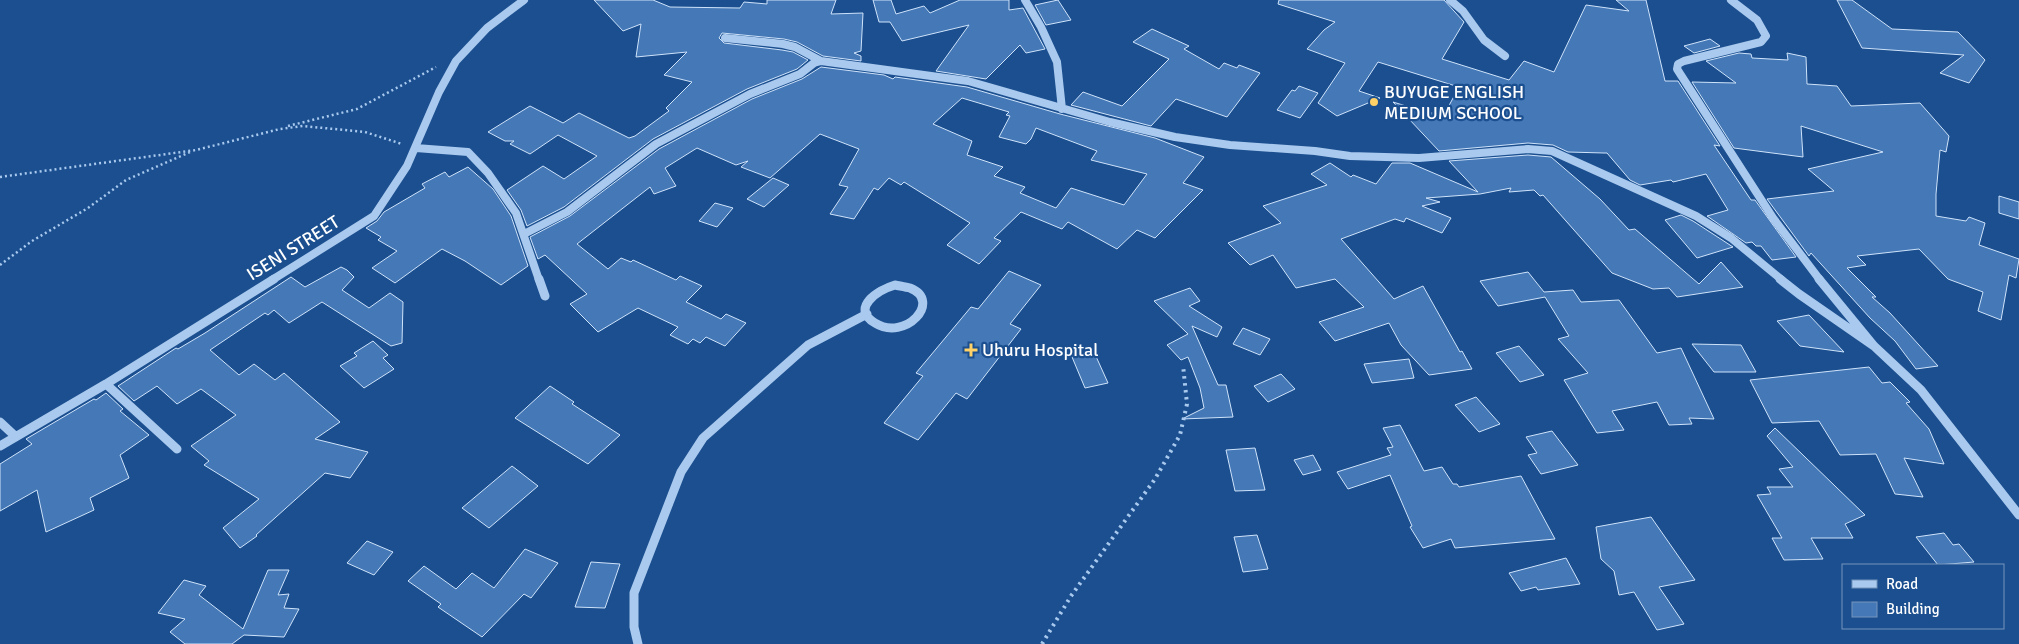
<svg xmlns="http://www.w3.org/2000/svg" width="2019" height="644" font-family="Signika,sans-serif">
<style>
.building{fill:#4478b7;stroke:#cfe3fa;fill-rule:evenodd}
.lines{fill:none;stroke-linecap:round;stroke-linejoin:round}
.path-far1{stroke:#a9c9ee;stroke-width:2.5;stroke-dasharray:2 3;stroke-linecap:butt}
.path{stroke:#a9c9ee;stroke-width:4;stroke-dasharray:2.5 4.5;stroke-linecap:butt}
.minor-far1{stroke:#a9c9ee;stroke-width:8}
.minor{stroke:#a9c9ee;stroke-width:9}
.poi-dot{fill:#ffd166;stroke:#1b4f8f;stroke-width:2}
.labels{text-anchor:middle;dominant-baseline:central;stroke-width:4.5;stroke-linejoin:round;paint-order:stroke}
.poi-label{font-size:18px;fill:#fff;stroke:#1b4f8f;text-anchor:start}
.street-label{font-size:18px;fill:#fff;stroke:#1b4f8f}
</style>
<rect width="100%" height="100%" fill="#1b4f8f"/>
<path class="building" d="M594,0H653L670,7L740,8L744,2L767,4V0H836L831,14L863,13L861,51L854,53L861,56V61L823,56L797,42L784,39L722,33L719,38L724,43L782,50L793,52L808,60L797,69L747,89L653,139L564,207L527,226L521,210L507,190L543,166L564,179L597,156L558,135L530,154L510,144L514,141H505L488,132L530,106L563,123L579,113L629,138L635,136L669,111L666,108L692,82L664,75L687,52L636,57L641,24L623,31Z
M873,0H891L896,14L924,6L930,13L960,0H1009V10L1023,8L1045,49L1026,53L1020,45L986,79L936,71L969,25L902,41L890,22H879Z
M1058,0L1071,20L1046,25L1035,5Z
M1279,0H1444L1464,22L1442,59L1509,80L1524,61L1554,72L1586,5L1629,11L1616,0H1646L1665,81H1678L1720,146L1714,145L1751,200H1755L1796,257L1772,260L1761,246H1756L1752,242L1746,243L1707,216L1728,210L1706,174L1673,182L1671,180L1640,185L1630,180L1607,153H1604L1568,152L1553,145L1528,143L1439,151L1393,102L1429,113H1445L1459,87L1378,62L1359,91L1380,98L1337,116L1318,103L1345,63L1307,49L1324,30L1335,22L1278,4Z
M1837,0H1852L1892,29L1958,32L1985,60L1969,83L1940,73L1964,55L1862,48Z
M1152,29L1189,46L1184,49L1219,69L1224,63L1237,68L1239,65L1260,73L1227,117L1176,99L1151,126L1071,105L1083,92L1122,106L1169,59L1133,42Z
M1710,39L1720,46L1694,53L1684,46Z
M1739,53L1751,54L1752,58L1788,60L1787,53L1806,57L1807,84L1837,86L1851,106L1920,103L1949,136L1946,152L1940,150L1936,194V216L1966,221L1969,217L1985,223L1979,245L2019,259L2016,278L2009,275L2001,320L1978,311L1983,292L1948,279L1919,249L1857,256L1866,265L1847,268L1876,297H1872L1890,313L1938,366L1916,369L1895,341L1870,318L1811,253L1809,256L1767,199L1834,191L1808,169L1883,152L1801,126L1803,157L1734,148L1692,82L1736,83L1706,61Z
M821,67L884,75L893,79L895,77L967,87L1060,114L1155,138L1204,157L1183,183L1203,190L1155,238L1137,230L1117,249L1068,222L1062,229L1021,212L994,238L1001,241L979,264L947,245L970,223L904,182L901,185L889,178L878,190L874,188L854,219L830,214L848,187L839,185L859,149L820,134L770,178L741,167L748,161L736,165L697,148L665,168L676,186L654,194L650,187L577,244L608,269L621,258L631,262L633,260L676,280L680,276L702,286L686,302L721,319L726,314L746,323L725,346L706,337L700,343L693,339L688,344L670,335L678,327L638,308L598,332L570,304L587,294L545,255L538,259L530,237L570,216L659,149L752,99L802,79ZM962,98L1009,112L1006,115L1010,116L999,137L1026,144L1031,139L1036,128L1097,151L1091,160L1147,174L1124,205L1071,188L1056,208L1020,193L1025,187L994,176L1003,167L967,155L972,141L933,124Z
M1299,86L1318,93L1300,118L1277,110L1292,90L1295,91Z
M1528,155L1551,157L1600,199L1629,230L1635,229L1699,284L1721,262L1743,287L1677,297L1669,288L1653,289L1612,273L1543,195L1540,196L1534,190L1509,192L1511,188L1480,194L1426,198L1440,202L1422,206L1451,218L1442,233L1406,218L1404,222L1395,219L1341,239L1394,299L1423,286L1460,352L1462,351L1472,369L1429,375L1401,345L1389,323L1335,341L1319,322L1364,307L1335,279L1296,288L1273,255L1250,265L1228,243L1281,223L1263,206L1327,185L1311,174L1330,163L1351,177L1353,175L1376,184L1392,163H1410L1478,192L1449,161Z
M468,167L493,189L511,216L528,266L501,285L465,261L442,249L395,283L372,268L397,251L378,240L381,237L366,228L377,221L384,212L425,188L422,184L445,172L449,177Z
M773,178L789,185L764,207L747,199Z
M1999,196L2019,202V219L1999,213Z
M715,203L733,208L717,227L699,221Z
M1681,215L1693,221L1733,247L1697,258L1665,220Z
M341,267L347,270L354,277L342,290L369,308L390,293L403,302L402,343L391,346L322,302L289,323L274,310L268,315L265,313L210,350L239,375L254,364L275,380L284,373L340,422L315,439L368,452L350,478L325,473L256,535L257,536L240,548L223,528L259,499L204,465L209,461L191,446L236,415L201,389L177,404L157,386L134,401L118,386L176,348L178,349L205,333L291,277L305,287Z
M1009,271L1041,285L1010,324L1021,329L967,399L956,393L918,440L884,423L923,376L916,373L971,307L978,309Z
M1528,272L1544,292L1573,290L1581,302L1619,300L1657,353L1681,348L1714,419L1689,418L1692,424L1669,425L1657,402L1612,411L1624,430L1597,433L1564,380L1588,373L1558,339L1569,336L1545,297L1498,306L1480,281Z
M1190,288L1200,301L1189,306L1222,327L1217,337L1192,326L1218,385H1226L1233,417L1182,419L1204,408L1200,388L1188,357L1181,360L1167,345L1188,334L1154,301Z
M1809,315L1844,352L1800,346L1777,321Z
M1243,328L1270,339L1260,355L1233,344Z
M373,341L388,355L383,358L394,369L364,388L340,366L357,356L354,353Z
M1692,344L1741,345L1756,372H1714Z
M1519,346L1544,375L1520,382L1496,353Z
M1094,352L1108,383L1085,388L1072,357Z
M1409,359L1414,378L1372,383L1364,364Z
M1869,367L1882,383L1890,382L1910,402L1906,403L1929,429L1944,464L1904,458L1923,497L1895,494L1876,454L1840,455L1819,421L1772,423L1750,380Z
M1281,374L1295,389L1268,402L1254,386Z
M550,386L574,402L572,404L620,435L588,464L515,418Z
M106,393L123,409L120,411L149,435L120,455L129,478L90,498L94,510L46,532L37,490L0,511V464L32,444L26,439L94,399L96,400Z
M1476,397L1500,424L1479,432L1455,405Z
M1400,425L1424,471L1442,467L1453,484H1457L1459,487L1521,476L1555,539L1455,548L1451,539L1423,548L1410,527L1412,526L1390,475L1348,489L1337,472L1391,455L1387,448L1393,447L1383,428Z
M1775,428L1865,515L1845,524L1853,538H1811L1823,559L1784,560L1772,538H1782L1757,495L1771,494L1767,487H1793L1779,469L1793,467L1767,436Z
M1552,431L1578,465L1541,474L1528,455L1537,453L1526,437Z
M1255,448L1265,490L1235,491L1226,450Z
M1313,455L1321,470L1303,475L1294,460Z
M512,466L538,486L489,528L462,508Z
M1651,517L1695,580L1659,587L1684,624L1657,630L1634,592L1619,595L1614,571L1601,559L1596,527Z
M1944,533L1953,545L1959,544L1974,562L1938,565L1916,537Z
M1257,535L1268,569L1243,572L1234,537Z
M367,541L393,552L374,575L347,563Z
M525,549L558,563L531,598L524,594L482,637L438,607L441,604L408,581L424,566L456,589L472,573L494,588Z
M1566,558L1580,584L1538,590L1536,587L1521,591L1509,573Z
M591,562L620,564L605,608L575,607Z
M268,570H289L278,595L289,594L284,608L299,609L284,637L244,635L232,644H185L170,632L185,619L158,613L184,580L206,586L199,595L243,629Z"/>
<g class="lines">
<path class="path-far1" d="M288,126L357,109L436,67
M0,177L196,150L280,129L303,126L365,132L402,144
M0,265L32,241L88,208L126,180L190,152"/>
<path class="path" d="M1042,644L1071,596L1155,479L1180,435L1187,404L1183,365"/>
<path class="minor-far1" d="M1025,0L1041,27L1057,62L1062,109
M1450,0L1463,11L1484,40L1505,56
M1731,0L1757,20L1766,36L1761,42L1684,61L1678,64L1677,69L1773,218L1820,280
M725,38L783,44L795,47L821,61
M416,148L468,152L488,173L516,213L539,280
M524,234L567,212L656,144L750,94L800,74L814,63L821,61L968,81L1110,122L1175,137L1230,145L1315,151L1350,156L1419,158L1528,149L1552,151L1696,216L1731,238L1782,280
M272,280L374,216L407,166L439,92L456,61L487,28L524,0"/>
<path class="minor" d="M539,279L545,296
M1780,279L1799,294L1874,346
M1819,279L1874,346L1921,390L2019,515
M895,285C900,286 906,287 910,288C943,301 905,342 875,323C850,308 878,290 895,285Z
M106,384L177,449
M0,422L15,436
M0,446L106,384L274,279
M638,644L634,627V593L681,472L703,438L808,345L867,314"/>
</g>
<g class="poi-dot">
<circle cx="1374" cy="102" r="5"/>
<path d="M968.5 342.5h5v5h5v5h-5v5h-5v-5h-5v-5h5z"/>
</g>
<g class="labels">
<g class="poi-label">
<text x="1384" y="92">BUYUGE ENGLISH<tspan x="1384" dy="21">MEDIUM SCHOOL</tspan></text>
<text x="982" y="350">Uhuru Hospital</text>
</g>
<g class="street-label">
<text transform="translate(293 248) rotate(-32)">ISENI STREET</text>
</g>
</g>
<rect x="1842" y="564" width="162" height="65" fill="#1b4f8f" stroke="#7695bc"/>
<rect x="1852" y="580" width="25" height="8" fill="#a9c9ee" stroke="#7695bc"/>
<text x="1886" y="589" font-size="15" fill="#ffffff">Road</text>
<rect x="1852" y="602" width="25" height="15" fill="#4478b7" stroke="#7695bc"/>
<text x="1886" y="614" font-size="15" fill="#ffffff">Building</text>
</svg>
